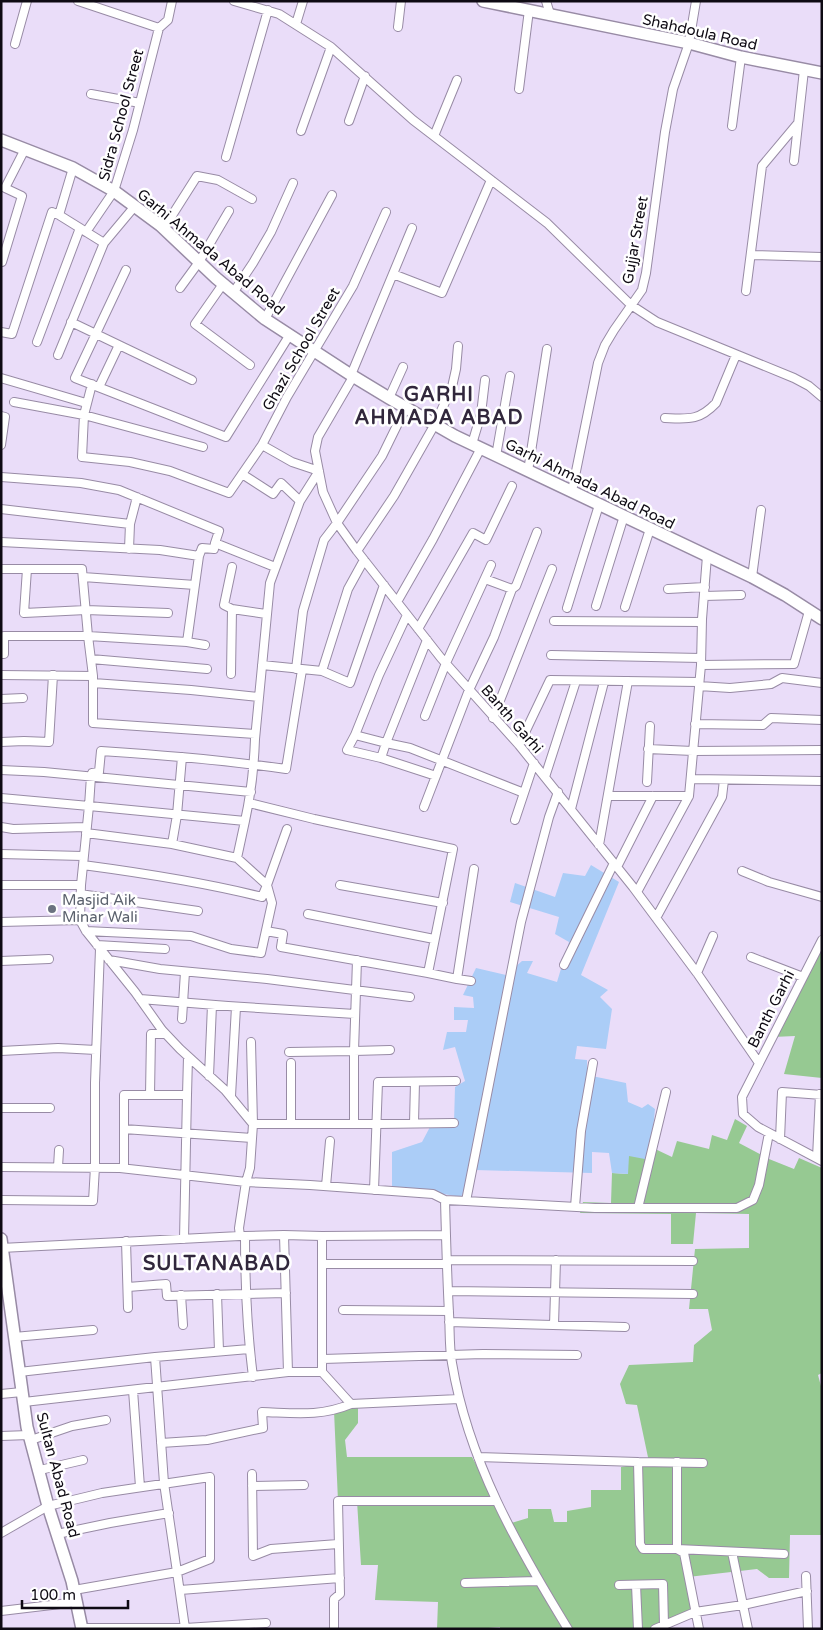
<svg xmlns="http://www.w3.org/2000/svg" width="823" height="1630" font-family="'Varela Round',sans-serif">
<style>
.green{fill:#96c992}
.water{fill:#abcdf7}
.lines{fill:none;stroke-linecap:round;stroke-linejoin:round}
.street-casing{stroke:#988ba5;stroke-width:10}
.secondary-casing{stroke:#988ba5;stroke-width:14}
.street{stroke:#fff;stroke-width:8}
.secondary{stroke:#fff;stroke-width:11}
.worship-dot{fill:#6b7280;stroke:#fff;stroke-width:2}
.labels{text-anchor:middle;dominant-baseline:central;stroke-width:5;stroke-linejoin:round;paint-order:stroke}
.street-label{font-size:15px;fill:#0e0a13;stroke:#fff}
.worship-label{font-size:15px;fill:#5b616d;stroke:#fff;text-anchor:start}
.district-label{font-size:20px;font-weight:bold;letter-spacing:1px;fill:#31273c;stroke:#fff}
</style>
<rect width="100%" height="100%" fill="#eaddf9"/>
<path class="green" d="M822,947V1078L784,1074L795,1036L773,1037Z
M735,1119L747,1126L739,1143L769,1159L794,1169L799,1158L822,1168V1373L818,1375L822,1390V1535H790L789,1578H769L757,1569L688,1577L695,1612L659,1629H500V1627L477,1629H437L438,1602L375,1600L378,1565H361L357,1501H338L334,1411L358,1404V1423L345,1440L347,1457H472L508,1524L528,1518V1509H551L554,1522H567V1511L591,1507V1490H621V1467L649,1462L637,1405L626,1404L620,1384L629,1365L693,1362L694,1345L712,1330L708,1309H689L695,1249L749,1248V1214L696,1213L693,1244H671V1214L580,1213L583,1202L611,1203L612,1173L628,1174V1156L653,1148L672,1157L677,1141L709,1149L712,1135L727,1140Z"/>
<path class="water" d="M591,865L619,882L581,975L608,990L600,997L612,1009L606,1049L577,1046L575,1059L587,1060V1075L626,1083L628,1102L642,1108L648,1104L655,1109L650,1160L629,1156L628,1174L612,1173L609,1153L592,1152V1173L475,1170L461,1197L409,1188L392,1191V1152L422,1142L430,1127L454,1123L455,1087L465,1081L455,1047L443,1050L447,1032H466L468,1020H454V1007L474,1008L473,997L463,995L476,968L506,975L522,961H533L527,973L557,982L569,942L555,934L559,917L510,902L515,883L555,897L563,873L585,876Z"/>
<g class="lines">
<g class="street-casing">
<path id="street" d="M78,1L159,28
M234,1L279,14L331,47L413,120L547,223L631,305L657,322L794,378L809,386L822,397
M546,1L550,14
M296,24L303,1
M398,27L401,1
M15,44L27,1
M519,89L529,10
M91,94L140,103
M349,121L365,76
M732,126L741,57
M301,131L331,47
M434,136L457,80
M226,157L268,10
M794,161L804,70
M59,215L104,243
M164,228L197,176L218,180L252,199
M86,232L114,191L133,130L159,28L168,20L172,1
M751,255L822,257
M2,262L22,196L5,188L25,149
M126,270L75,378L226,437L289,336
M393,274L442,293L491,180
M223,284L195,324L250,365
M180,288L199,262L229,211
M746,291L762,166L798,123
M233,293L253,263L271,232L293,183
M265,319L332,195
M71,322L192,380
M1,332L12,334L52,212L59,215L73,168
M37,342L80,228
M58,355L104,243L135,206
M351,375L412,228
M353,377L318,437L315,451L323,492L337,523L357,551L441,658L519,745L633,887L697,973L759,1063
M1,378L86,403
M92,384L84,415L82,457L130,462L170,471L229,493L262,445L287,397L353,286L386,212
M99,387L119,345
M389,398L403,367
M14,402L84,415L203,447
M1,416L5,417L1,445
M665,418C688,419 699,421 716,403L736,355
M472,444L481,414L485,380
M262,445L292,462L319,471L300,501L270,583L255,739C254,767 251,794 245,821L89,806L91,776L92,773L99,772L101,751C163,755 224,760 286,769L302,670
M496,456L510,376
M528,471L547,349
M242,474L273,494L281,483L300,501
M1,477L81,483L119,490L219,531L215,543L275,567
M572,491L598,363L605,345L614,330L642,290L646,273L665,132L673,89L689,43L696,1
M1,509L130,524L137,497
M1,542L160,550L199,556L187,642L88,636L82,569H1
M129,549L130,524
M357,551L394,496L435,424L452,387L456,369L458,346
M199,556L202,548L214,549L215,543
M364,560L348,589L322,671L350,683L384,585
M232,567L224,605L232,609L266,614
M27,569L24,613L86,610L168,613
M83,577L195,585
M752,577L761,510
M485,579L512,589
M668,589L705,587
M704,596L741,595
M397,602L433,539L481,448
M596,606L624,516
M625,607L650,529
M567,608L599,505
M407,615L379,675L355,735L386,743L381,758L436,776
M554,621L702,622
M418,629L473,533L486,540L512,486
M427,640L386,743L410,748L524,793
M187,642L205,645
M1,654H4V636H88L93,676L1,675
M551,655L701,658
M91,659L207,669
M262,665L322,671
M701,665L794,664L809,611
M296,669L303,611L324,540L337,523L382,456L406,407
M231,674L232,609
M93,676V723L255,734
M93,683L191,690L259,697
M699,686L730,688L771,684L782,678L822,683
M1,699L23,698
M425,716L446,663L491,565
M493,718L552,569
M695,724L763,725L771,718L822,720
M355,735L347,750L381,758
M1,742L24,741L49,742L53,675
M519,745L550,680L699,682
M648,749L693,751L822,750
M1,770L44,772L251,792
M545,777L576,681
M691,779L822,781
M647,782L650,726
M558,792L549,817L521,922L466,1201L595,1208H737L753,1200L759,1185L769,1133
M608,796H689
M1,798L89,806L81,885L80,920
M249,803L314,819L453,849L428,973L281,947L283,934L266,931
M424,807L469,690L494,637L512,589L516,586L537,532
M571,809L604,682
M515,820L534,763
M1,827L13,829L86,827
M172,844L177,815L182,757
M599,845L628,681
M1,854L83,856
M237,858L245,821
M83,865C143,873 203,882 262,897L267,885L237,858L172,844L86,833
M617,867L653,796
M742,871L769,882L822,897
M1,885H81
M340,885L443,903
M637,892L689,796L701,665L702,619L707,556
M80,894L198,911
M308,914L434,939
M656,918L722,797L724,780
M1,922L80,920L86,931L135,992L162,1030L180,1049L225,1090L253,1124L250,1168L246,1182L310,1185L433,1194L445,1200C446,1238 447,1276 449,1313C450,1330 449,1347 452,1363C468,1460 517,1546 568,1629
M86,931L191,936L231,949L261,953L272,903L267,885L287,829
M822,940L742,1097L743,1114L758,1127L822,1161
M97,945L165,949
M751,957L803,977
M109,960L160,969L267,979L410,997
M357,960L354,1051L390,1050
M1,961L49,959
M564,965L614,863
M428,973L457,979L474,869
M697,973L713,936
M457,979L471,981
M140,999L228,1006L355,1014
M182,1019L185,972
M251,1042L253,1124H378L454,1123
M1,1051L58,1048L96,1050
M289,1052L354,1051V1124
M209,1076L212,1005
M150,1095L151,1034H165
M231,1096L236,1007
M1,1108H50
M414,1123L415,1082
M291,1124V1063
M124,1129L252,1138
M780,1139L782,1092L822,1095
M817,1158L820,1094
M1,1167L120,1168L246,1182L239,1228L240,1236H245C245,1283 247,1330 253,1377
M58,1167L59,1150
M124,1168V1095H187L188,1057
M326,1186L330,1141
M374,1190L378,1082L456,1081
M1,1200L93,1201L95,1167V1083L100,949
M445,1200L466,1201
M575,1207L581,1131L593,1063
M638,1208L666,1092
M284,1235L322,1236
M184,1239L187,1095
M126,1241L128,1308
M1,1248L240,1236
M447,1260L693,1261
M322,1264H447
M128,1287L166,1284L167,1296L286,1293
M448,1291L693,1294
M217,1294L219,1351
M181,1295L183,1325
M343,1310L449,1311
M449,1322L625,1327
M554,1325L556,1260
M14,1337L93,1330
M323,1359L483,1354L577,1355
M19,1372L155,1357
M288,1372H322V1236L446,1235
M322,1372L351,1404
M133,1390L140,1487
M1,1394L22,1392
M24,1402L288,1372L284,1235L245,1236
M1,1436L29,1435
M31,1440L72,1426L106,1420
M161,1443L207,1440L263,1428L262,1412C294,1413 320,1417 351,1404L459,1399
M478,1457L638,1462L640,1544L643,1549H677L684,1553L699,1629
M638,1462L703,1463
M677,1462V1549L784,1554
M40,1470L83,1460
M252,1474L253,1556L271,1549L338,1544
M252,1486L304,1485
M1,1533L48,1506L102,1493L210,1477V1559L177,1572L164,1483L155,1357L249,1349
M57,1534L110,1523L169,1513
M732,1552L748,1629
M806,1576L808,1629
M465,1583L538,1581
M619,1585L663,1584L664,1625
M636,1585L638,1629
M74,1590L177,1572L185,1628
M180,1590L340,1578
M1,1611L77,1602
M82,1628H185L266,1623
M334,1629V1599L340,1594L338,1501H496
M655,1629L695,1612L743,1605L807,1591"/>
</g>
<g class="secondary-casing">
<path id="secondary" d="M483,1L689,43L741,57L822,73
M1,140L73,168L114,191L160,225L216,278L265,319L351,375L389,398L455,436L752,577L785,595L822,619
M1,1239L27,1427L48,1506L72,1581L82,1629"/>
</g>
<use href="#street" class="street"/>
<use href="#secondary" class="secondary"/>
</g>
<circle class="worship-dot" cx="52" cy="909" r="5"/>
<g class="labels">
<g class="street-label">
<text transform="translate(700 32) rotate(13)">Shahdoula Road</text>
<text transform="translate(121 115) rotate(-75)">Sidra School Street</text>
<text transform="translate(635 240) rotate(-80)">Gujjar Street</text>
<text transform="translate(211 252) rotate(40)">Garhi Ahmada Abad Road</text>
<text transform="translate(301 349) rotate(-60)">Ghazi School Street</text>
<text transform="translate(590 484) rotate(26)">Garhi Ahmada Abad Road</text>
<text transform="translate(512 719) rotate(49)">Banth Garhi</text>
<text transform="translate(771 1009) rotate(-63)">Banth Garhi</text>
<text transform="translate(58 1475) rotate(75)">Sultan Abad Road</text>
</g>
<g class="worship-label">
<text x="62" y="900">Masjid Aik<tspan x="62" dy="17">Minar Wali</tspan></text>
</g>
<g class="district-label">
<text x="439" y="395">GARHI<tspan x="439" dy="23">AHMADA ABAD</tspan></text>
<text x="217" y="1264">SULTANABAD</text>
</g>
</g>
<rect width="823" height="1630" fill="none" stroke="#0e0a13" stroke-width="5"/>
<path d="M22 1600v8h106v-8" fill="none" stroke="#0e0a13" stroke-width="2.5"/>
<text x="30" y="1600" font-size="15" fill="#0e0a13" stroke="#ffffff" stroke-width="4" paint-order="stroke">100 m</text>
</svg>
